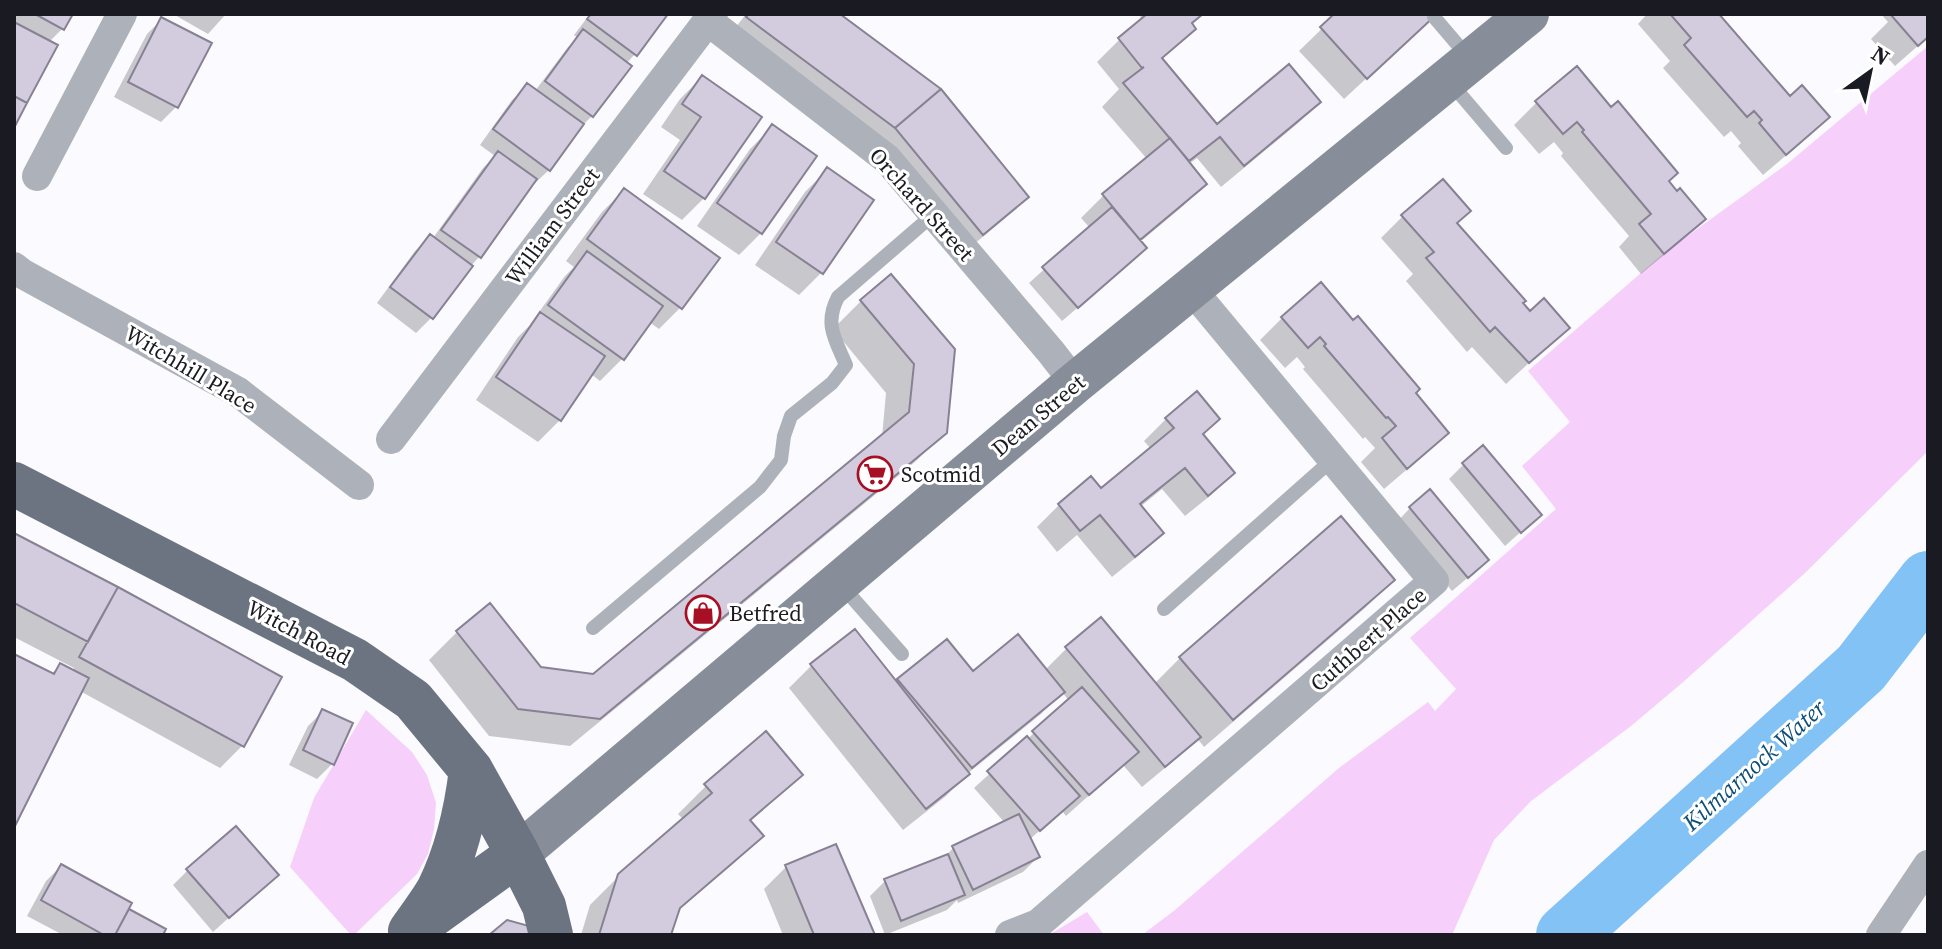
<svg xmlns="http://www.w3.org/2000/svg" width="1942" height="949" font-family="'Source Serif 4',serif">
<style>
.green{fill:#f6cffb}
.shadow{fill:#0003}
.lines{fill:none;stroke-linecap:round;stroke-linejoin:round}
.river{stroke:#82c2f4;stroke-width:60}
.building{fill:#d3ccdf;stroke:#878193;stroke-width:2}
.service{stroke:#adb1b9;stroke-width:14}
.minor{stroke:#adb1b9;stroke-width:30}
.secondary{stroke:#878e99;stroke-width:42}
.primary{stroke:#6c7482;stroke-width:44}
.labels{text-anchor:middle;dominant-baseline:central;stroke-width:6;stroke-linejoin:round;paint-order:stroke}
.street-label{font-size:22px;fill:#1a1a22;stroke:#fff}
.poi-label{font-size:22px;fill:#1a1a22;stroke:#fff;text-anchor:start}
.water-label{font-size:24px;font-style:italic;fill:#0e4e77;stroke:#fff}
</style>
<rect width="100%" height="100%" fill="#fafaff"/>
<path class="green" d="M1928,46V451L1805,573L1682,683L1631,726L1531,801L1494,840L1452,935H1142L1175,910L1339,768L1428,702L1435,711L1456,689L1410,638L1556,509L1522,466L1570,422L1528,371L1664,253L1787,164Z
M366,710L412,752L427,775L436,803L434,829L428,854L417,874L354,935H351L290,867L314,798Z
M1087,912L1104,935H1046L1052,933Z"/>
<path class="shadow" d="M14,14H70L63,28L48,43L14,123Z
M173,14H226L208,34Z
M590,14H665L635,54L626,64L592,116L576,132L549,170L534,184L532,183L479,257L470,267L431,318L416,333L377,303L415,251L430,237L433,238L483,168L495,156L480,145L512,100L527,86L535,91L568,47L578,38L574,35Z
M746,14H837L1026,197L1004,219L960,256L873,149L726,40Z
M1143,14H1204L1191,25L1194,29L1161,60L1217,127L1319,102L1297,124L1221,187L1197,158L1189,164L1205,184L1183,206L1140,242L1130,263L1062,321L1029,283L1090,228L1081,218L1103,196L1147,159L1102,107L1119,89L1097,62L1119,40L1142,20L1140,17Z
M1337,14H1436L1344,99L1299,51Z
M1647,14H1716L1790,98L1827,117L1805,139L1763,175L1738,146L1741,143L1731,131L1724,137L1663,68L1670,61L1638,24Z
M1881,14H1928V37L1895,66L1871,39L1888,22Z
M162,19L176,107L161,122L114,97L147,34Z
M1577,69L1667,182L1703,219L1681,241L1641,274L1619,247L1629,236L1561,156L1563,153L1554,142L1539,154L1514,125L1536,103Z
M702,77L704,198L682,220L643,194L680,140L661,127L680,99Z
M772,127L761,233L739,255L697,226L750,149Z
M827,170L872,201L821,273L799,295L755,265L805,192Z
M624,190L681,307L659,329L649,322L622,359L600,381L591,374L560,420L538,442L476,400L518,337L529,326L565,276L574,267L566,261L602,212Z
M1403,216L1455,224L1530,314L1567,328L1506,384L1472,347L1467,352L1406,281L1413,274L1381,238Z
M891,276L945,432L916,461L570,746L489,736L429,660L457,632L540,669L593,676L882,437L886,393L833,329L861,301Z
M1321,285L1447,433L1425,454L1384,489L1361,462L1375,448L1365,437L1363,439L1303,369L1305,367L1297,357L1285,368L1260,340L1282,318Z
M1197,394L1202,435L1233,473L1211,495L1185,516L1162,489L1140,507L1161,533L1139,555L1112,577L1077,535L1057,552L1037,527L1059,505L1091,479L1101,491L1151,449L1144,441L1166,419Z
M1464,464L1524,529L1505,546L1449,479Z
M1410,508L1471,575L1452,591L1396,523Z
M1341,519L1393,580L1365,608L1204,747L1197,738L1177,758L1142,787L1123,765L1066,816L1062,811L1029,840L1038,857L1023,872L958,903L957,900L947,910L885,935L870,896L885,881L944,858L953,848L1005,823L974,788L1069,701L1062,692L1041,714L967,774L946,796L903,830L789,688L811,666L896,684L899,680L972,674L1045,670L1066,649L1101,620L1154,684L1180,658Z
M14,535L242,746L220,768L80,691L14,824V657L51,674L60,666L72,672L74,668L14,637Z
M323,711L332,764L317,779L289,765L308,726Z
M800,774L749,823L761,836L733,864L676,912L669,935H581L590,905L619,876L684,820L678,814L706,786Z
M61,866L126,910L163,930L160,935H63L27,916L46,881Z
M786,867L872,935H783L764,889Z
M188,870L276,875L213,932L173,885Z"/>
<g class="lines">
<path class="river" d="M1566,935L1861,668L1928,581"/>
</g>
<path class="building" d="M35,14H73L64,30Z
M591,14H668L637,56L587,19Z
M749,14H840L941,89L895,128L746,17Z
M1147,14H1203L1192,23L1196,29L1162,58L1217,124L1289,64L1321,102L1244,166L1220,137L1189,161L1123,83L1144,67L1142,68L1118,38Z
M1334,14H1437L1367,79L1320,27Z
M1670,14H1719L1790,96L1802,85L1830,117L1786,155L1759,123L1762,120L1754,111L1747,117L1684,45L1691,38Z
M1893,14H1928V37L1918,46L1891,15Z
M161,17L212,43L178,108L128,82Z
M14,22L58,45L27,103L14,96Z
M583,29L632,66L593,117L545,81Z
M1577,66L1611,107L1618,101L1678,173L1669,181L1677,191L1680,188L1706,219L1664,254L1639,224L1651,214L1582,132L1584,130L1577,122L1563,134L1535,101Z
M702,75L762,117L705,199L664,171L701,117L682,104Z
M527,83L584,124L550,171L493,129Z
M941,89L1029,197L983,235L895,128Z
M14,96L27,103L14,128Z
M772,124L817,156L762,234L717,203Z
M1170,138L1207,184L1140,240L1102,194Z
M498,151L537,179L481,258L441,230Z
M827,167L874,200L823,274L776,242Z
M1443,179L1471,211L1457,223L1526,301L1523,303L1530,311L1544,298L1570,328L1529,363L1495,327L1490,332L1426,258L1434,252L1401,215Z
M624,188L720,258L682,309L587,239Z
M1112,207L1147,248L1078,308L1042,267Z
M430,234L473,266L433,319L390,287Z
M587,251L663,306L624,360L548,305Z
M891,274L955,349L947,433L600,719L518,709L456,631L490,603L541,667L593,674L909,412L914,364L860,300Z
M1321,282L1353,320L1358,316L1420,389L1416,393L1449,433L1407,469L1382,438L1396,426L1388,417L1386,418L1324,346L1326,344L1320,337L1308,348L1281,317Z
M540,312L605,356L561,421L496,377Z
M1197,391L1220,419L1203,434L1235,473L1208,496L1185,468L1140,504L1164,533L1135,557L1100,515L1080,531L1058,504L1091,476L1101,488L1174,428L1165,418Z
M1483,445L1542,515L1521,533L1462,463Z
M1430,489L1489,560L1468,578L1409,507Z
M1341,516L1395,580L1233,720L1179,657Z
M14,533L118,587L88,642L14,603Z
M118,587L282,677L244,747L79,657Z
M1101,617L1201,737L1165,767L1065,647Z
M855,629L970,774L926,809L810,664Z
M1018,634L1065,692L972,768L897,679L947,639L973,671Z
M14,654L54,674L60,663L89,678L14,828Z
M1082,687L1139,752L1089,795L1032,731Z
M322,709L353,723L334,765L303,750Z
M766,731L803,775L750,820L764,836L680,908L671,935H599L618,874L712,793L704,784Z
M1027,736L1080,796L1040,831L987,771Z
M1019,814L1040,857L973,890L952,846Z
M236,826L279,875L229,918L186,869Z
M836,844L875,935H814L785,865Z
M948,854L965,895L901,921L884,879Z
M61,864L132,903L115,935H104L41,900Z
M129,909L166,929L163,935H115Z
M507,920L529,926L532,935H489Z"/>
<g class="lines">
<path class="service" d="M1434,17L1469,58
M1449,81L1506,148
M842,586L902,654
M1164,609L1333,459
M593,628L760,487L781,460L784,436L791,416L832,383L846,365C835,339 824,324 838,297L934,214"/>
<path class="minor" d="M708,21L887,159L1051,352L1075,383
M37,176L122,14
M14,267L23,274L238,392L359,485
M391,439L713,14
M1010,935L1038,924L1434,581L1192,290
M1881,935L1928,865"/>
<path class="secondary" d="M518,854L1075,383L1528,14"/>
<path class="primary" d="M14,484L355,660L413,700L471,770L518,854L544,906L551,935
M426,920L518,854
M410,931C419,918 430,904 438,890C457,852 466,811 471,770"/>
</g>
<defs>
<g id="supermarket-ring" transform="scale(1.8)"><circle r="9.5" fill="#fff" stroke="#a70f24" stroke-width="1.5"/><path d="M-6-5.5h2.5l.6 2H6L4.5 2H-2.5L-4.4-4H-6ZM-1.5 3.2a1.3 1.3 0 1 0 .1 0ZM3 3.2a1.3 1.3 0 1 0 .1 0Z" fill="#a70f24"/></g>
<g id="shop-ring" transform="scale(1.8)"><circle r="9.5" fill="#fff" stroke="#a70f24" stroke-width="1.5"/><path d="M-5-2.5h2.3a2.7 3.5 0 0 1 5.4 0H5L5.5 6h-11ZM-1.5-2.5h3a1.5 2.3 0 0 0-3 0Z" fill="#a70f24"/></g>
</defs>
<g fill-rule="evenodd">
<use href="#supermarket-ring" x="875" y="474"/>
<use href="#shop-ring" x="703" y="613"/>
</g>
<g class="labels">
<g class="street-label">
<text transform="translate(922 204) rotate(48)">Orchard Street</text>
<text transform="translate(552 226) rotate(-53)">William Street</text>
<text transform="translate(191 369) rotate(31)">Witchhill Place</text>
<text transform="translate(1038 415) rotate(-40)">Dean Street</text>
<text transform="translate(299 632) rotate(28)">Witch Road</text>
<text transform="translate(1368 639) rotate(-41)">Cuthbert Place</text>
</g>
<g class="poi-label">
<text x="901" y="474">Scotmid</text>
<text x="729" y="613">Betfred</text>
</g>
<g class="water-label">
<text transform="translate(1754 765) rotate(-42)">Kilmarnock Water</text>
</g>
</g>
<rect width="1942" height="949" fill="none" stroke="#1a1a22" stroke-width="32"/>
<g transform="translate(1870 72) rotate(33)" stroke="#ffffff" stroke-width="6" paint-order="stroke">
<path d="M0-6L14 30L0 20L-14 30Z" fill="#1a1a22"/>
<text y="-12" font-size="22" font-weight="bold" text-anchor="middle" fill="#1a1a22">N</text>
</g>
</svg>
